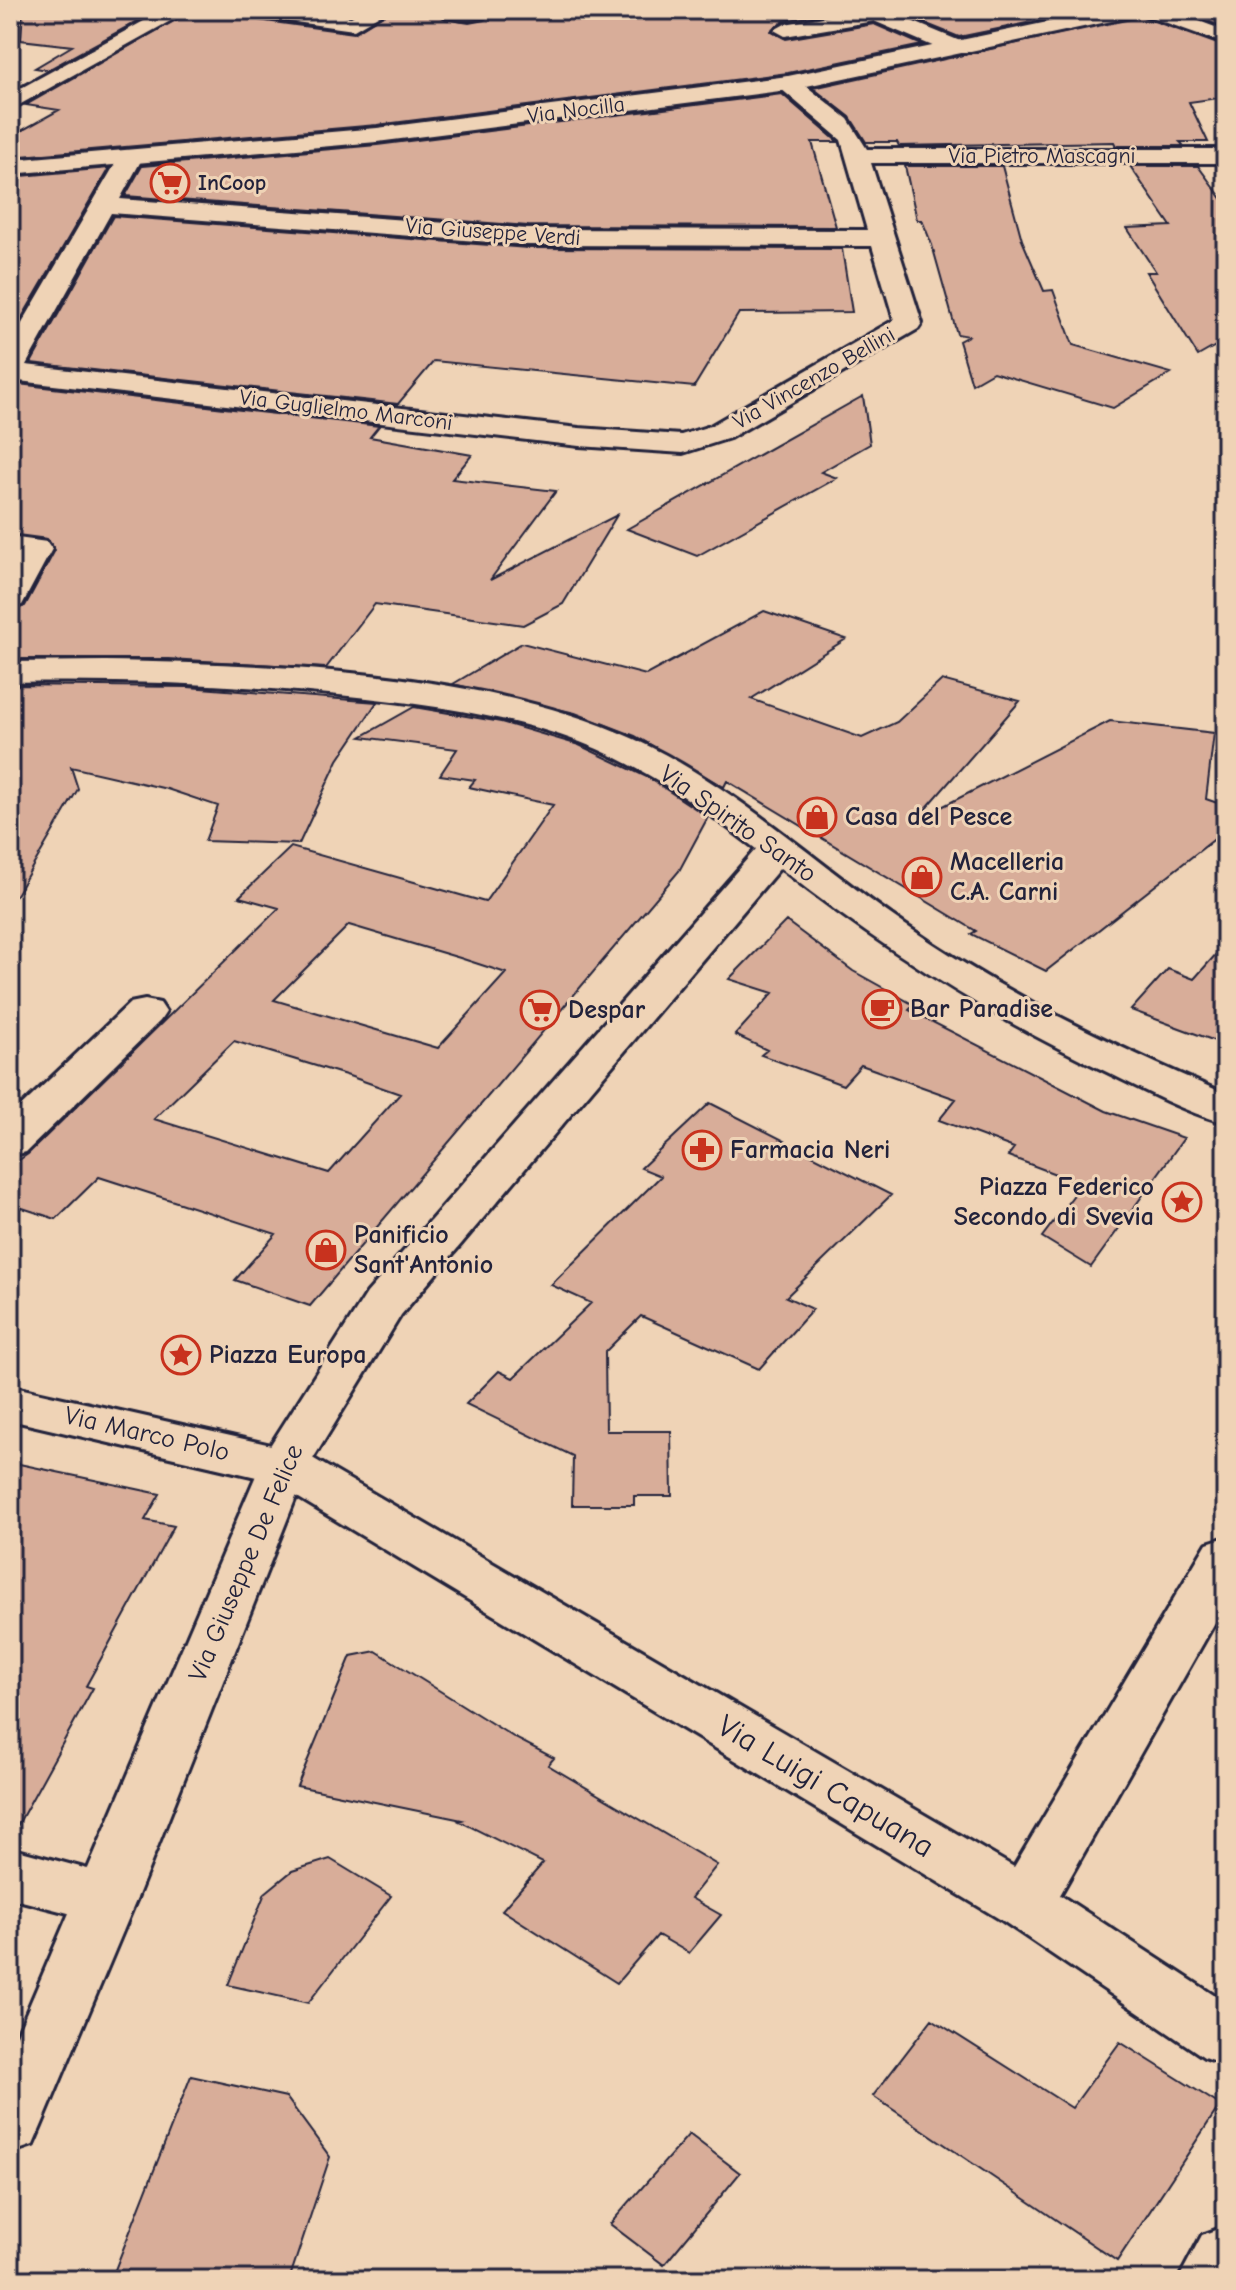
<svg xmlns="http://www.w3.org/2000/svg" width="1236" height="2290" font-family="'Comic Neue',sans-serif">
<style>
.building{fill:#d8ad99;stroke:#22223b;stroke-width:2;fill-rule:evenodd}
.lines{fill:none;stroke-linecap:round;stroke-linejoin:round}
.street-casing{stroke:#22223b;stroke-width:6}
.secondary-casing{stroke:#22223b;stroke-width:6}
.street{fill:#efd3b6;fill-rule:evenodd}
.secondary{fill:#efd3b6;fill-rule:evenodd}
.labels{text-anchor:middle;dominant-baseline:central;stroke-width:6;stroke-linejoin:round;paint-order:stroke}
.far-street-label{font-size:22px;fill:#22223b;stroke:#efd3b6}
.far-poi-label{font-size:22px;font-weight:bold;fill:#22223b;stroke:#efd3b6;text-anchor:start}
.poi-label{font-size:26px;font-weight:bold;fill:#22223b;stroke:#efd3b6;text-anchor:start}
.street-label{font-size:26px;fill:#22223b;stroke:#efd3b6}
.near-street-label{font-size:32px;fill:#22223b;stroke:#efd3b6}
</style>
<rect width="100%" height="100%" fill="#efd3b6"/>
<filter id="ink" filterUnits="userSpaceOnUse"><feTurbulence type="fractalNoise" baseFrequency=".0125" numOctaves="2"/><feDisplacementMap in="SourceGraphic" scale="16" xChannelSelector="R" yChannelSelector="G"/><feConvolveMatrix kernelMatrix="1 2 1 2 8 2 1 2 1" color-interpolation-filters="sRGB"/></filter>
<g filter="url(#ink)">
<path class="building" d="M23,10H158L48,70L35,68L72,46L21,40Z
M193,10H238L251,19L354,33L391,10H432L445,19L469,23L484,20L490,15L488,10H846L784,21L771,31L786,39L874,24L922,45L788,73L377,125L10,157V137L59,110L26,105Z
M905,10H1090L959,37L902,14Z
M1178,10H1226V28Z
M1140,16L1226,47V97L1189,102L1208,142H1180L1184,146H1116L1114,142L899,146L897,142H866L850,117L813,88Z
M782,94L838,142H812L836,227L528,226L125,196L142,166L377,145Z
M905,166H1002L1022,240L1044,291L1053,290L1073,345L1171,373L1113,408L993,372L972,384L959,341L968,336L957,334L932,245L922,220H917Z
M1130,166H1198L1226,204V340L1198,356L1146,272H1156L1127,228L1171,226Z
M109,168L10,338V177Z
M113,216L528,248L842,249L852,312L739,313L694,387L434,361L398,404L31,363Z
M18,384L379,426L370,437L472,455L452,479L556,491L490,580L617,515L563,604L523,625L375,604L326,668L169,659H10V611L25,606L55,550L47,539L10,534V398Z
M863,396L870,444L821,472L837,478L697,556L627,529Z
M764,611L846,639L751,699L862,738L897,722L942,680L1020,701L916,820L1110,721L1214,733L1206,799L1226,806V830L1046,971L971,934L976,931L727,781L724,787L635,736L575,713L453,684L522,643L646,675Z
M10,685L188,687L377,702L338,760L299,844L205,841L218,806L167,789L71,767L78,789L10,905Z
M414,707L501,722L579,745L649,778L708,817L679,871L310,1306L235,1280L276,1234L99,1177L56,1219L10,1204V1166L28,1154L279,908L239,897L291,847L485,902L553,805L469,787L475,780L440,775L457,749L361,737ZM349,925L460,958L506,973L438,1048L274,1000ZM234,1041L349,1076L400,1094L329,1173L154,1119Z
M786,921L853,971L914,1005L909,1010L1106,1111L1184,1138L1091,1267L1042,1237L1082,1184L1008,1156L1014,1148L939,1120L956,1099L861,1065L843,1085L761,1055L767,1050L735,1035L773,993L729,979Z
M1226,943V1045L1131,1010L1168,969L1194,979Z
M710,1103L891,1195L786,1297L813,1309L759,1369L641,1316L605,1352L606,1431H671L672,1496H634V1505H572L573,1456L466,1404L499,1371L513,1378L591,1303L551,1285L661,1176L641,1168Z
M10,1462L160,1494L145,1520L174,1526L86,1686L93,1688L10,1839Z
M376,1651L515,1738L554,1758L548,1765L717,1865L691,1898L721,1915L689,1953L658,1935L617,1983L502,1910L543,1863L459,1821L462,1820L297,1786L351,1656Z
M330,1859L391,1896L308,2003L228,1985L265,1893L292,1871Z
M932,2019L1072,2108L1120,2042L1220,2105L1117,2261L873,2096Z
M191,2076L286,2097L330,2157L289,2280H111Z
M689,2134L740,2173L664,2265L610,2224Z"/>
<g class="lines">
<g class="street-casing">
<path id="street" d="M241,10H297L351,17L363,10H388L354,30L251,16Z
M435,10H485L487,14C477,24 445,20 435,10Z
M863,10H902L897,15L965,43L968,48L965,53H949L874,21L785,36L774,30L785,24Z
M1139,10H1169L1226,31V44L1142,14Z
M788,76L796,78L848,119L867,149H1226V163H871L922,323L918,329L730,438L683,453L579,446L10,380V344L118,159L130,152L142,159L120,199L528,229L867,230L841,140L780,88L777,83L780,78ZM111,213L528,245L872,246L894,320L710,426L681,435L579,428L26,365Z
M10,537L47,542L52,549L22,605L10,608V568L16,557H10Z
M145,1000L160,1003L166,1012L160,1021L26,1152L10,1156V1117L130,1003Z
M10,1386L302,1452L1014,1867L1207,1543L1226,1537V1603L1060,1895L1226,2003V2065L1204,2057L1003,1921L269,1480L10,1420Z
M10,1848L128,1880L137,1898L128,1916L107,1923L10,1898Z
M1226,2226V2280H1178L1202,2235Z"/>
</g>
<g class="secondary-casing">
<path id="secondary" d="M164,10H190L10,110V94Z
M1105,10H1145L1135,16L788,90L377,142L10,174V160L377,128L788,76Z
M105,661C270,664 482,670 634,739C734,785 814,862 904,924C1004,994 1114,1046 1226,1094V1123C1186,1113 1146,1091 1109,1073C990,1017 883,949 780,868L401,1315L308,1467L137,1898L42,2124L33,2145L10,2153V2051L266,1452L367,1293L756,849C702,807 645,767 580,742C512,717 439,706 367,698C248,684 129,680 10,682V662Z"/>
</g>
<use href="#street" class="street"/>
<use href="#secondary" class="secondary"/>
</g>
</g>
<defs>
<g id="supermarket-ring" transform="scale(2)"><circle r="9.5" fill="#efd3b6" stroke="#c8321e" stroke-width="1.5"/><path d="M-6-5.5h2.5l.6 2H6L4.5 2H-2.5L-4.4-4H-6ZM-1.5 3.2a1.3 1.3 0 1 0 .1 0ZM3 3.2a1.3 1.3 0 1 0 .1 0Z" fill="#c8321e"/></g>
<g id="shop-ring" transform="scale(2)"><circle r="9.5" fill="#efd3b6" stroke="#c8321e" stroke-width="1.5"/><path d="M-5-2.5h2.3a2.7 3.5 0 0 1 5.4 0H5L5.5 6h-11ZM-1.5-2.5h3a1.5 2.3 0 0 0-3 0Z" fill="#c8321e"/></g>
<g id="cafe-ring" transform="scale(2)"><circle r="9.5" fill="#efd3b6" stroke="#c8321e" stroke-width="1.5"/><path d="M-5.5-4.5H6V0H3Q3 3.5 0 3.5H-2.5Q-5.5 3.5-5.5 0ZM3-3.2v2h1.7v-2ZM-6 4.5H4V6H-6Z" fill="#c8321e"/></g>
<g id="pharmacy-ring" transform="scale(2)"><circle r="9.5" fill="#efd3b6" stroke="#c8321e" stroke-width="1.5"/><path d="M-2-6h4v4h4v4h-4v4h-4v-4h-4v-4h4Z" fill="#c8321e"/></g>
<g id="sight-ring" transform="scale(2)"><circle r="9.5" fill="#efd3b6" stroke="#c8321e" stroke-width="1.5"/><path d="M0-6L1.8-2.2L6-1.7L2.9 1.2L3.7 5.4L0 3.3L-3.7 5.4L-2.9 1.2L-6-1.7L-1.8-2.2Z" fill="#c8321e"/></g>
</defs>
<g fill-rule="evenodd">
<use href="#supermarket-ring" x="170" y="183"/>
<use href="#shop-ring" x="817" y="817"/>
<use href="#shop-ring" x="922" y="877"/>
<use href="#cafe-ring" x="882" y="1009"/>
<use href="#supermarket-ring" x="540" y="1010"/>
<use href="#pharmacy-ring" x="702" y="1150"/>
<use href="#sight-ring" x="1182" y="1202"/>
<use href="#shop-ring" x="326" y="1250"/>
<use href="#sight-ring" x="181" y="1355"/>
</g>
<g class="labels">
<g class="far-street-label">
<text transform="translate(576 110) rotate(-7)">Via Nocilla</text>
<text x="1042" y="156">Via Pietro Mascagni</text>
<text transform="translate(493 232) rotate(4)">Via Giuseppe Verdi</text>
<text transform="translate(814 378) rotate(-30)">Via Vincenzo Bellini</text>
<text transform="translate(346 410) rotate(7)">Via Guglielmo Marconi</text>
</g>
<g class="far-poi-label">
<text x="198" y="183">InCoop</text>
</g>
<g class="poi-label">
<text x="845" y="817">Casa del Pesce</text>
<text x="950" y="862">Macelleria<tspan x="950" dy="30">C.A. Carni</tspan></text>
<text x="910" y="1009">Bar Paradise</text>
<text x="568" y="1010">Despar</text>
<text x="730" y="1150">Farmacia Neri</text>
<text x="1154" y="1187" text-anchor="end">Piazza Federico<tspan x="1154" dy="30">Secondo di Svevia</tspan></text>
<text x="354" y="1235">Panificio<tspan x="354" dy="30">Sant'Antonio</tspan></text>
<text x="209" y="1355">Piazza Europa</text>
</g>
<g class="street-label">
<text transform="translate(738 824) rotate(35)">Via Spirito Santo</text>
<text transform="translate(147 1434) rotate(13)">Via Marco Polo</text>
<text transform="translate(246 1563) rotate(-67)">Via Giuseppe De Felice</text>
</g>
<g class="near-street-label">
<text transform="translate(826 1786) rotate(31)">Via Luigi Capuana</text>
</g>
</g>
<rect width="1236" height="2290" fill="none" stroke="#efd3b6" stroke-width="40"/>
<rect x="20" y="20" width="1196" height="2250" fill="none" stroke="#22223b" stroke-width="3" filter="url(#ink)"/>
</svg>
